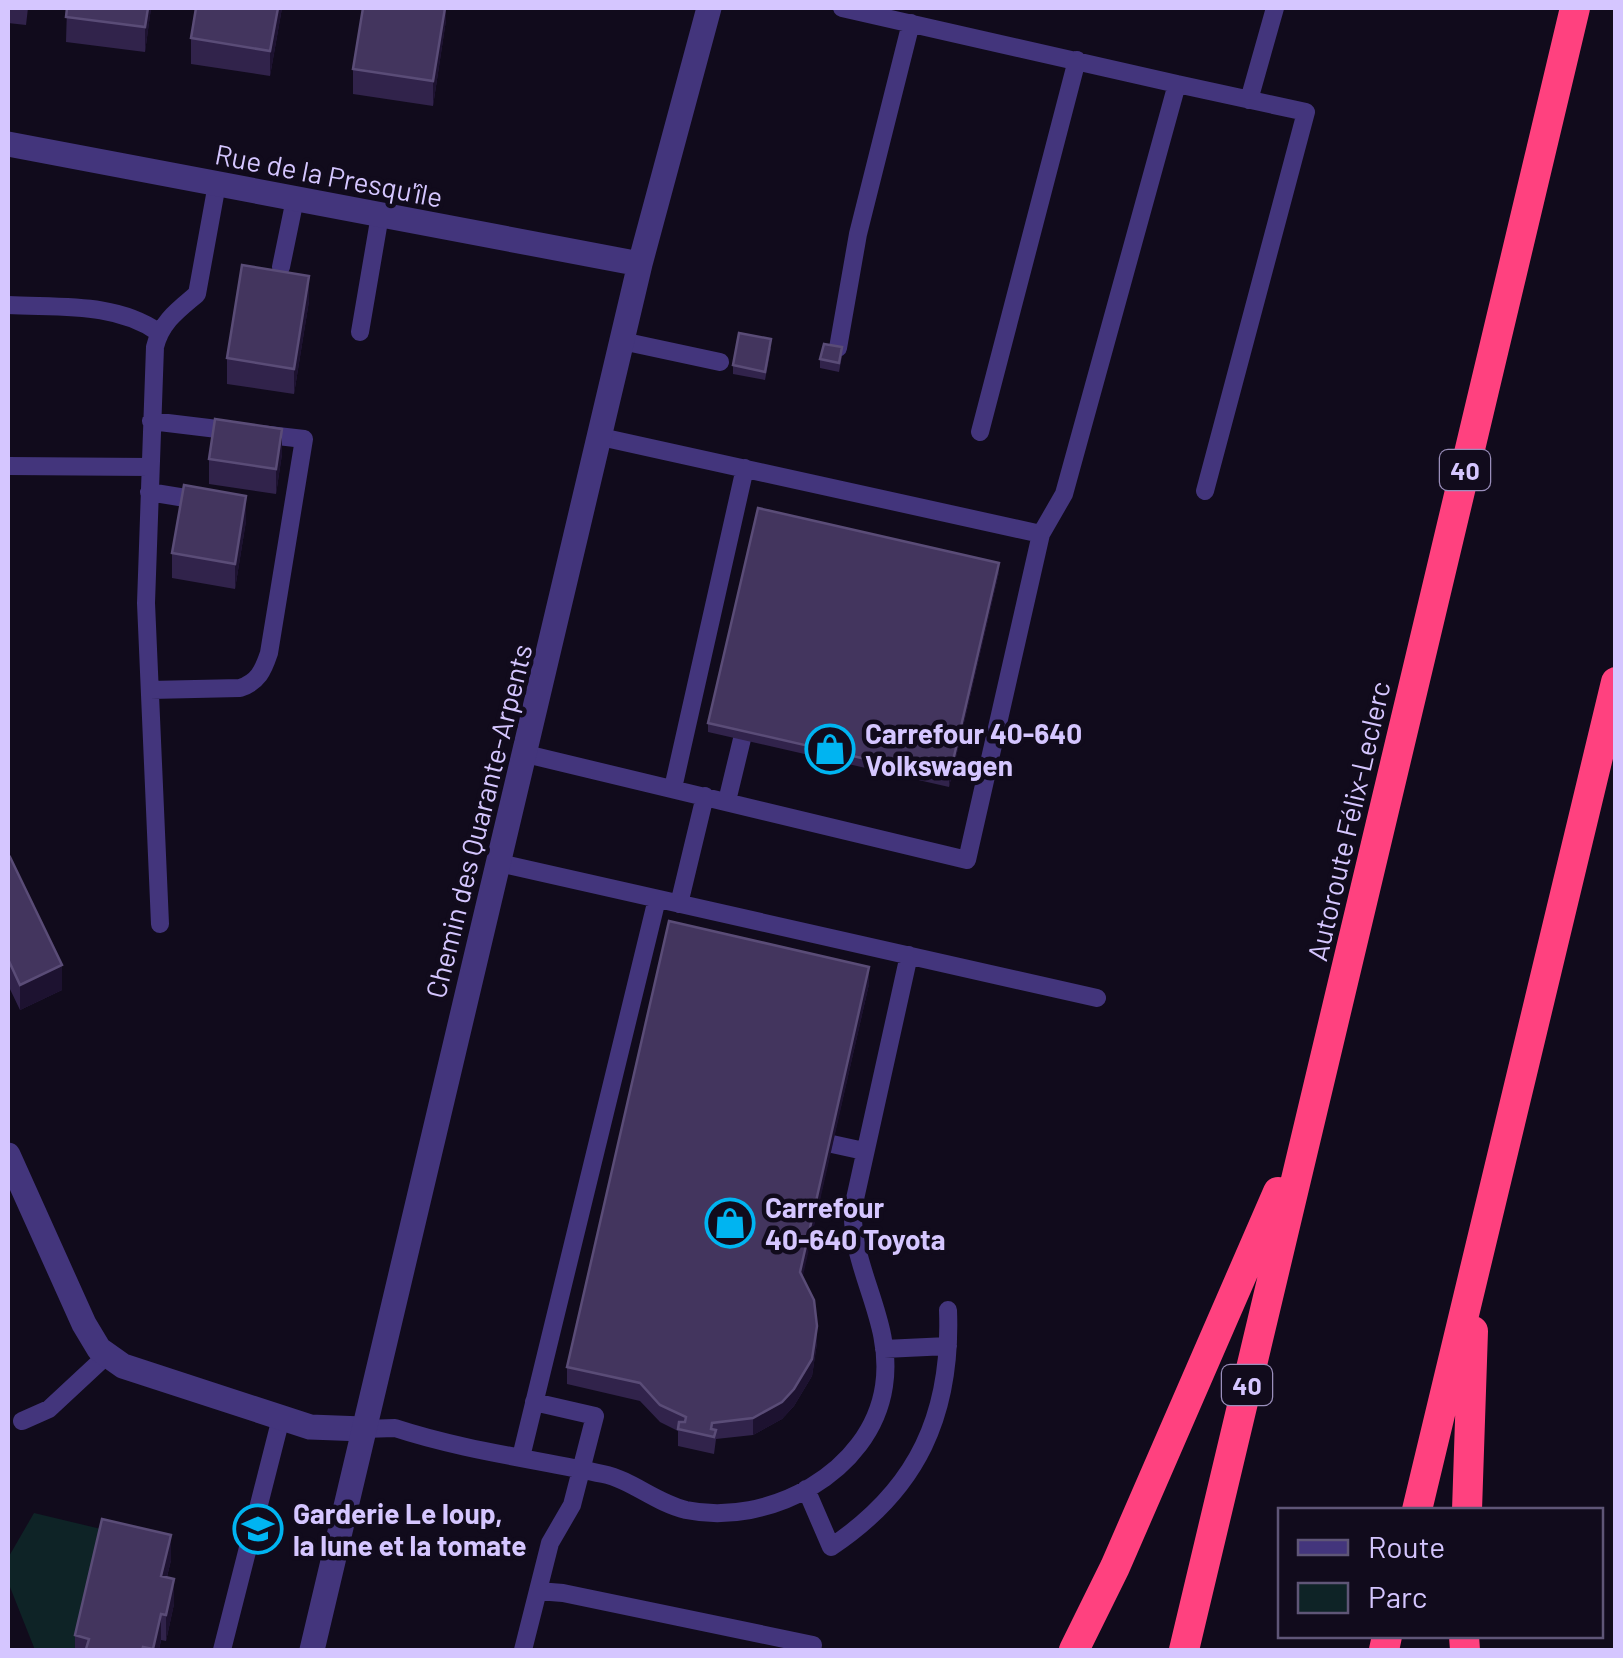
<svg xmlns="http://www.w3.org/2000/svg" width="1623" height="1658" font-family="Barlow,sans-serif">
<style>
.park{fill:#0e2326}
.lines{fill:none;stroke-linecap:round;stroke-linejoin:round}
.service{stroke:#43357c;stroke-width:18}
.minor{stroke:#43357c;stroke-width:25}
.tertiary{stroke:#43357c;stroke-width:25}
.motorway{stroke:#ff417f;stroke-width:30}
.wall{fill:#31234b}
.shaded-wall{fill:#1d1230}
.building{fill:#43355e;stroke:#5a4c77;stroke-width:2.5}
.labels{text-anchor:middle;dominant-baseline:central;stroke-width:9;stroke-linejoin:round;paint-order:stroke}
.shield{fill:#110b1c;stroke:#9a8ebb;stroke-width:2.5}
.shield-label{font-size:25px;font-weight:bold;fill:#d5c6ff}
.street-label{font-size:28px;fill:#d5c6ff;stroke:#110b1c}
.poi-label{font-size:28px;font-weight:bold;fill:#d5c6ff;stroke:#110b1c;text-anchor:start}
</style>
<rect width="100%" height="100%" fill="#110b1c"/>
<path class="park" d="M34,1513L168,1545L77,1650H35L8,1582V1558Z"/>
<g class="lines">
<path class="service" d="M842,8L1177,84L1064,494L1041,534
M1177,84L1306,112L1205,491
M1249,100L1275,8
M281,267L295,199
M8,305C58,308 115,302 158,332
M360,332L380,215
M622,341L720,362
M838,348L858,234L911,23
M151,421L234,431
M980,432L1077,60
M8,466L150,467
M149,492L204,501
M150,690L240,688C258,682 263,671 269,653L304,439L260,434
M526,754L967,860L1041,534L601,437
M673,788L745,468
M727,801L742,739
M499,863L1097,998
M679,904L705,796
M160,924L146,603L155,347C161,322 178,310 197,294L217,184
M832,1144L864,1151
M884,1349L948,1346
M22,1421L49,1409L106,1356
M363,1429L395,1428C462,1450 534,1459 603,1474C632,1480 656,1503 686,1510C768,1527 871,1473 884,1386C894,1321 850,1269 853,1208L909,955
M521,1457L657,899
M806,1489L831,1547C918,1489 952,1414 948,1310
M538,1591L563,1593L813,1645L812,1650
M222,1650L281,1418
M523,1650L550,1543L572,1505L595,1416L534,1402"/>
<path class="minor" d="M8,1155L84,1324L99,1349L123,1366L310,1427L363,1429"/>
<path class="tertiary" d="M8,144L640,264
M312,1650L640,264L709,8"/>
<path class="motorway" d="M1417,1510L1616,682
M1467,1510L1473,1331
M1464,1636L1465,1650
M1074,1650L1115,1567L1278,1192
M1184,1650L1575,8
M1384,1650L1387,1636"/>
</g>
<path class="wall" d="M8,8H28L26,25L8,23Z
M67,8H151L145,52L66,42Z
M282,8L270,76L191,64V38Z
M446,8V20L433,106L353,94V69Z
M309,301L294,394L227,384V358Z
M771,348L765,380L733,374V365Z
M842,356L839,372L820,368V359Z
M282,454L276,494L209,484V459Z
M246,521L235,589L172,578V553Z
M999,572L949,787L708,732V723Z
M8,858L62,990L20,1010L8,985Z
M869,984L802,1277L817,1343L812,1376L794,1406L782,1419L753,1435L716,1439L714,1454L678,1446V1431L660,1422L640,1401L567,1384V1367Z
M171,1560L167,1577L174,1604L166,1641L161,1640L159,1650H75V1635Z"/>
<path class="shaded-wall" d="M148,8H151L145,52V27Z
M278,8H282L270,76V51Z
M445,8H446V20L433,106V81Z
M309,276V301L294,394V369Z
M282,429V454L276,494V469Z
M246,496V521L235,589V564Z
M999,563V572L949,787V778Z
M62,965V990L20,1010V985Z
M869,967V984L800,1289V1272Z
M817,1326V1343L812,1376L794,1406L782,1419L753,1435V1418Z
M171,1535V1560L161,1601V1576Z
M174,1579V1604L166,1641V1615Z
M161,1614V1640L159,1650H153Z"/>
<path class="building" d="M67,8H148L145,27L66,17Z
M196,8H278L270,51L191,38Z
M363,8H445L433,81L353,69Z
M242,265L309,276L294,369L227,358Z
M739,333L771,339L765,372L733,365Z
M824,344L842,347L839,363L820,359Z
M215,419L282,429L276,469L209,459Z
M184,485L246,496L235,564L172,553Z
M758,508L999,563L949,778L708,723Z
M10,857L62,965L20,985L8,959V858Z
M669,921L869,967L800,1272L814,1300L817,1326L812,1359L794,1389L782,1402L753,1418L712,1423L711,1429L716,1430L714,1437L678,1429L679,1422H685L686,1417L660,1405L640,1383L567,1367Z
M102,1519L171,1535L161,1576L174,1579L166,1615L161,1614L153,1649L143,1647L142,1650H91L86,1649L89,1639L75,1635Z"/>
<defs>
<g id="shop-ring" transform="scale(2.5)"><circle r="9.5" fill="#110b1c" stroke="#00b4f1" stroke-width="1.5"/><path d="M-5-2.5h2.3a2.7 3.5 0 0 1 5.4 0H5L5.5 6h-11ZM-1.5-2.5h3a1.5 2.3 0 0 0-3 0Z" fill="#00b4f1"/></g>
<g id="school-ring" transform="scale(2.5)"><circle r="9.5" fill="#110b1c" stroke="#00b4f1" stroke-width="1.5"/><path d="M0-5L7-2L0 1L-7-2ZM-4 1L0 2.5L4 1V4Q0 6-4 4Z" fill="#00b4f1"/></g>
</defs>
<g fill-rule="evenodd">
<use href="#shop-ring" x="830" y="749"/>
<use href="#shop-ring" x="730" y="1223"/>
<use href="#school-ring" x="258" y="1529"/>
</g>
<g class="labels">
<g class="shield">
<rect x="1440" y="450" width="50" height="40" rx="8"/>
<rect x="1222" y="1365" width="50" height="40" rx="8"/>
</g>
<g class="shield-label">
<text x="1465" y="470">40</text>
<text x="1247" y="1385">40</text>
</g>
<g class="street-label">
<text transform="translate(329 175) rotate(11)">Rue de la Presqu'île</text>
<text transform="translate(478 821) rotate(-76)">Chemin des Quarante-Arpents</text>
<text transform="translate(1348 821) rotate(-77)">Autoroute Félix-Leclerc</text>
</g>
<g class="poi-label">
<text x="865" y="733">Carrefour 40-640<tspan x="865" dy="32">Volkswagen</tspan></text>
<text x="765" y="1207">Carrefour<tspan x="765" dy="32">40-640 Toyota</tspan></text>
<text x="293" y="1513">Garderie Le loup,<tspan x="293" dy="32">la lune et la tomate</tspan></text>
</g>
</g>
<rect width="1623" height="1658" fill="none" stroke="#d5c6ff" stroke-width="20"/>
<rect x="1278" y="1508" width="325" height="130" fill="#110b1c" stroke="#5f5677" stroke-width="2.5"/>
<rect x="1298" y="1540" width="50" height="15" fill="#43357c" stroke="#5f5677" stroke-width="2.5"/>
<text x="1368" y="1558" font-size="30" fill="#d5c6ff">Route</text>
<rect x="1298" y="1583" width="50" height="30" fill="#0e2326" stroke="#5f5677" stroke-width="2.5"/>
<text x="1368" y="1608" font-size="30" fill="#d5c6ff">Parc</text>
</svg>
